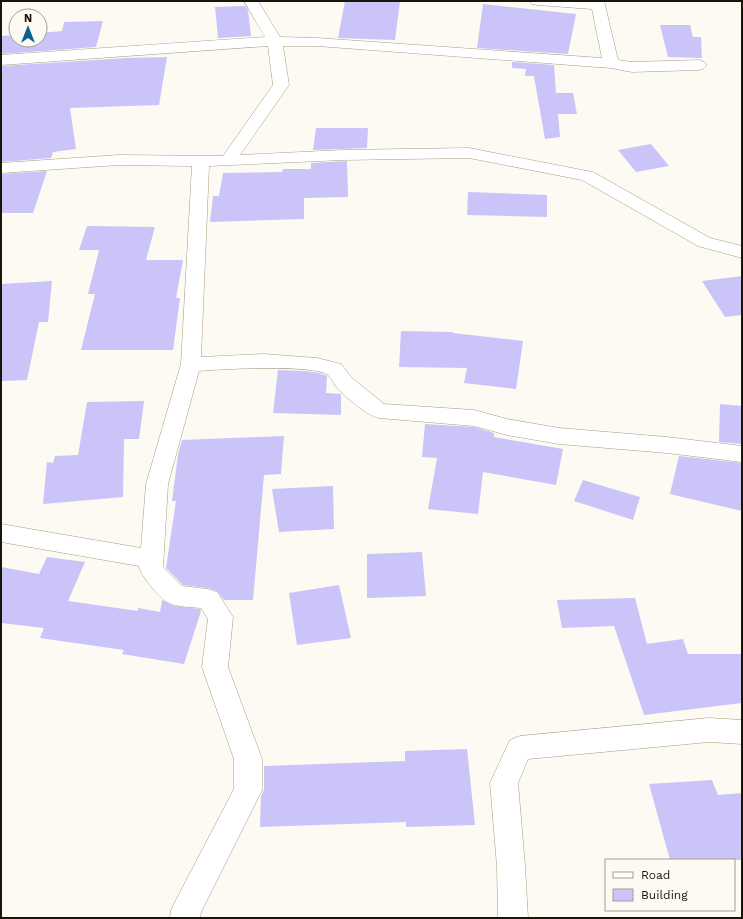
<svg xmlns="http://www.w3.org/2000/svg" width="743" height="919" font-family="'Work Sans',sans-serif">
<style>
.building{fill:#cac4f9}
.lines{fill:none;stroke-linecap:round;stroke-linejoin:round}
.minor-casing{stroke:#a99b7e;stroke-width:1}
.minor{fill:#fff;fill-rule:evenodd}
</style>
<rect width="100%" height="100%" fill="#fcfaf3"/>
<path class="building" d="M345,1H400L395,40L338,38Z
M483,4L576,14L568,54L477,48Z
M245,6L248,10L251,36L218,38L215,7Z
M103,21L96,47L1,54V36L16,35V40H40V33L62,31L64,22Z
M660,25H690L693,37H701L702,58L668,57Z
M167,57L159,105L70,108L76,149L53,152L51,158L1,162V66L127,58Z
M512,62L554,65L556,93H573L577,114H558L560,137L545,139L534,76H525L526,69L512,68Z
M316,128H368L367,148L313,150Z
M651,144L669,166L636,172L618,150Z
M347,161L348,197L304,198V219L210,222L213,196H219L223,173L282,172L283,169H311V163Z
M47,171L33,213H1V174Z
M468,192L547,195V217L467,215Z
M87,226L155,227L146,260H183L176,298H180L173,350H81L95,294H88L99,250H79Z
M742,276V315L725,317L702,281Z
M52,281L48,322H39L27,380L1,381V284Z
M401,331L453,332V333L523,341L516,389L464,383L467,368L399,367Z
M278,370L305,371L319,373L327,376L326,393L341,394V415L273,413Z
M144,401L139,439H124L123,497L43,504L47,462L53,463L55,456L78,455L87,402Z
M720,404L742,406V444L719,442Z
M425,424L474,427L494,433V437L563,449L556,485L483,472L478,514L428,509L437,458L422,457Z
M284,436L281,474L264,475L253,600H224L217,591L208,588L183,585L166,568L176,501H172L178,455L182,440Z
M679,456L742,463V511L670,494Z
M583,480L640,497L633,520L574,501Z
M333,486L334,529L279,532L272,489Z
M422,552L426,596L367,598V554Z
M47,557L85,562L68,601L138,611V608L160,612L162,600L174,606L200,609L201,611L184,664L122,654L124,650L40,638L44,628L1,623V567L39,574Z
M339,585L351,638L297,645L289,593Z
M635,598L647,644L683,639L688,654H742V703L644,715L614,626L562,628L557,600Z
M467,749L475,825L406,827V822L260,827L261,796L264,790V766L405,761V751Z
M712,780L718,795L742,793V860H670L649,784Z"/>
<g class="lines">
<g class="minor-casing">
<path id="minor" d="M244,1H258L280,37L317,38L602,58L592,9L537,5L532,4L530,1H604L618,60L632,62L699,60L704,62L707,65L704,68L699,70L632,72L611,68L317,46H283L289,85L240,155L343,150L469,148L587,171L593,172L710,238L742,246V258L698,246L582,180L469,158L343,160L209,166L201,357L263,354L317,358L341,364L352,378L384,404L474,410L507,419L559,428L667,437L742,446V462L667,453L559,444L507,435L474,426L379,418C366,415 347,398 337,388C334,384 332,379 328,375C314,364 221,369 199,371L168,484L163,567L182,586L208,589L217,592L233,617L228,667L262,759V790L201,912L200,918H170L171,910L176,900L234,789V759L202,667L208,619L201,608C190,607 176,607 167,602C160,598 139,574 139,566L1,542V524L141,548L146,484L181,364L192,166L119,165L1,173V163L119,155L223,156L273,85L268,46L1,65V55L265,37Z
M709,718L742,720V744L709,742L528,759L518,783L525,866L528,918H498L497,866L490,783L510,740L520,736Z"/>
</g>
<use href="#minor" class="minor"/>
</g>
<rect width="743" height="919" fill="none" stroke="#1a150a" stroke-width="4"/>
<rect x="605" y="859" width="130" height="52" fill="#fcfaf3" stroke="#a29e96"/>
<rect x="613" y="872" width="20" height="6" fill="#ffffff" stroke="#a29e96"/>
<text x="641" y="879" font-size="12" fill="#1a150a">Road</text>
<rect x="613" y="889" width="20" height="12" fill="#cac4f9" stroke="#a29e96"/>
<text x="641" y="899" font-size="12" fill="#1a150a">Building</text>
<g transform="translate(28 28)"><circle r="19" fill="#fcfaf3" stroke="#a29e96"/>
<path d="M0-3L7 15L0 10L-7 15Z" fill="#0d5f91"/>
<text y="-6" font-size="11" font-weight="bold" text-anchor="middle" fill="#1a150a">N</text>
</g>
</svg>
